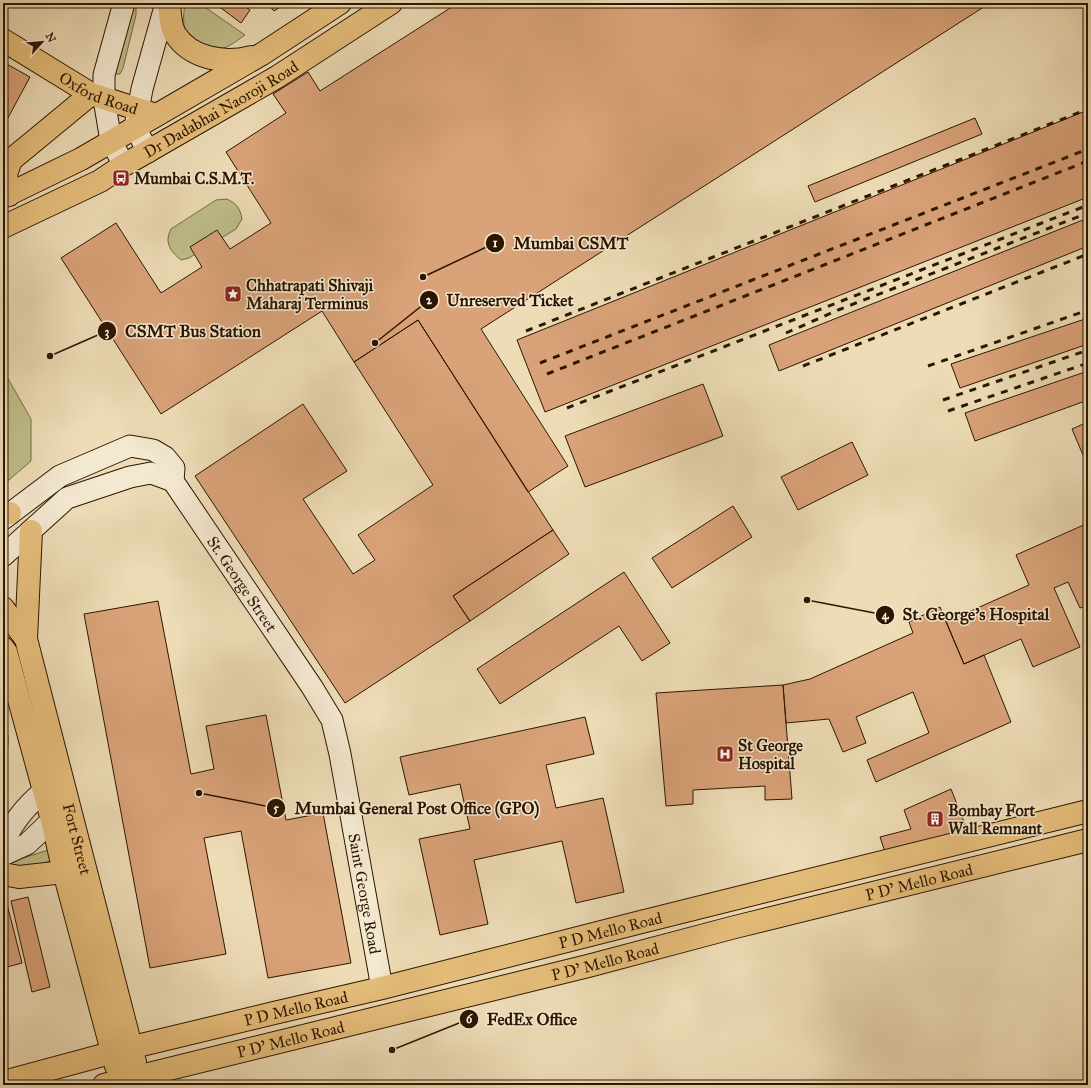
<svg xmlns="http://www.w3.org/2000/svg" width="1091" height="1088" font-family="'IM FELL Great Primer',serif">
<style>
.green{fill:#bfbe89;stroke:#766a44}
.building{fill:#d9a278;stroke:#2c1600}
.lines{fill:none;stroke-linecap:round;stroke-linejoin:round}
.secondary-casing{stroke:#2c1600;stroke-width:23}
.primary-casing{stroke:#2c1600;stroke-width:24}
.secondary{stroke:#f3e8d0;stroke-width:21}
.primary{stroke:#e6be7b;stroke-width:22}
.rail{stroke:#2c1600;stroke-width:3;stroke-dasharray:7 7;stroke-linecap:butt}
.labels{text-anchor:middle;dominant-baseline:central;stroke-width:3;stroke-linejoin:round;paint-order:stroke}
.street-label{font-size:16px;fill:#2c1600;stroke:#f3e8d0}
.poi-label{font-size:16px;font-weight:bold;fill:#2c1600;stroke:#f3e8d0;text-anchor:start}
.leader{fill:none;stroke:#2c1600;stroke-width:1.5}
.callout-dot{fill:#2c1600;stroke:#f3e8d0;stroke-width:1.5}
.mark-label{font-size:12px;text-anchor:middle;font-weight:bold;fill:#fff}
.callout-label{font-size:17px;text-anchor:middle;font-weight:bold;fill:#2c1600;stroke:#f3e8d0;stroke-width:3;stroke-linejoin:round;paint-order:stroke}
</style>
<rect width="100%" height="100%" fill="#eddcb6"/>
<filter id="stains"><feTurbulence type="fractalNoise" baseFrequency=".005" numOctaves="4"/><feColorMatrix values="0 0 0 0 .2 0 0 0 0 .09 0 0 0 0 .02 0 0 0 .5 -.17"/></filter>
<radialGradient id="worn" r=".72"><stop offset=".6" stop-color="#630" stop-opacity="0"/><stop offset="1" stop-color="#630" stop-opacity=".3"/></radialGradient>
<path class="green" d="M131,3H136V15L123,68L120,74H116L113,70Z
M185,3H199L245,35C239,39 231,46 223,48C210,51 192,44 186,31C182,23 184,11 185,3Z
M227,199C237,204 240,208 242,219L236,229L189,258L181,260C170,251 164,242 171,229L216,200Z
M3,370L31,419V461L3,485Z
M51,849L52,860L19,872L11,870V862Z"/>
<path class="building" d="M218,3H240L250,10L241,23L217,5Z
M267,3H286L274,11Z
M458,3H990L481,329L568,466L528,492L418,320L354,362L322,311L161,414L61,258L116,223L161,293L202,267L190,247L217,230L230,249L271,223L226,152L286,113L273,94L308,72L320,91Z
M3,62L30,77L3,127Z
M1083,112L1088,125V197L545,412L517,340Z
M975,118L982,134L815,202L808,186Z
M1088,218V246L779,371L769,345Z
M1088,318V344L960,388L951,364Z
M418,320L553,530L453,596L470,621L345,703L195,476L303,404L347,471L303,499L353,574L375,560L358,535L433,485L354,362Z
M1088,371V400L975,441L965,413Z
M703,384L723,436L585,487L565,436Z
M1088,422V467L1072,429Z
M852,442L868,475L798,510L781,477Z
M733,506L752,537L672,588L652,558Z
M1088,523V573H1086L1088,605L1080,608L1068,582L1054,588L1080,647L1033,667L1021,639L964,664L946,622L1029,585L1016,555Z
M553,530L569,554L470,621L453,596Z
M624,572L670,643L642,661L619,626L500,704L477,669Z
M158,601L191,774L214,769L206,726L266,715L286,820L323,813L351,963L268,978L241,831L204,838L226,954L150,968L84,614Z
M940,607L964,664L984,655L1011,722L876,782L867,760L929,733L913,692L856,717L866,743L843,752L829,719L786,723L783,685L810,679L913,633L909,622Z
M783,685L792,799L765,800V786L693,790V804L666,806L656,693Z
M3,697L8,738L7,762L3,773Z
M585,717L594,754L546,765L556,808L603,798L624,892L576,903L562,841L474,860L488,924L440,935L419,839L470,829L460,784L409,795L400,757Z
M951,789L970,837L921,850L916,842L885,852L880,837L911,829L904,810Z
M28,897L50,987L32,992L11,901Z
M7,904L22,963L3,968V905Z"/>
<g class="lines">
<g class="secondary-casing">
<g id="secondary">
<path d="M124,3L104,75V99L111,141L124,165"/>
<path d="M148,152L135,127L142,89L166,3"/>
<path id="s1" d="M173,481L312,687L332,720L340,754L382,988"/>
<path d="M3,519L60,476L130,446L153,450L165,457L174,468L173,481"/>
<path d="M3,556L67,498L130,477L151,473L173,481"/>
<path d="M3,843C15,818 33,797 57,782"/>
<path d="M3,855L27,844L64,809"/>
</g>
</g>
<g class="primary-casing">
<g id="primary">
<path d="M169,3C170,12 170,26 175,34C191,59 225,64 251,57"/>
<path id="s2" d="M3,40L91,94L156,115"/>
<path d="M9,195L6,174L11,160L91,94"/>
<path d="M3,197L81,159L262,54L340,3"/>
<path id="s3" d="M3,227L100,181L124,165L277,77L391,3"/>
<path d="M3,514L10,513"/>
<path id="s4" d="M3,608L26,639L135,1062"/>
<path d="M26,639L31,531"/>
<path d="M3,648L6,652L52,820L64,872L116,1066"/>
<path d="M3,874L19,877L64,872"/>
<path id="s5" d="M3,1082L133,1047L274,1013L382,988L641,922L1088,811"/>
<path id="s6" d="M104,1085L588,966L735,927L1088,840"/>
</g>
</g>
<use href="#secondary" class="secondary"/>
<use href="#primary" class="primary"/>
<path class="rail" d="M526,331L1088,109
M786,333L838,310L1088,213
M540,363L1088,149
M803,366L1088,254
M928,366L1088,310
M547,374L1088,161
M943,400L1088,350
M567,408L1088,205
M948,411L1088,363"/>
</g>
<defs>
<g id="bus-square" transform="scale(0.9)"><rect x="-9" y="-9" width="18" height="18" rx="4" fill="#8f2418" stroke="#f3e8d0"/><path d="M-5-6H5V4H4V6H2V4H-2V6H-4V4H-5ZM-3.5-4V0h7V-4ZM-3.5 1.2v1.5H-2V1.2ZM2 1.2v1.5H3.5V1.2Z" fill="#fff"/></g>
<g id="sight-square" transform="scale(0.9)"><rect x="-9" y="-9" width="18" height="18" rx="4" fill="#8f2418" stroke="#f3e8d0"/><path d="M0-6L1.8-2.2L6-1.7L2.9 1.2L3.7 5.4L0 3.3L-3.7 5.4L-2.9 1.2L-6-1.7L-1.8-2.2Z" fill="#fff"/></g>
<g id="hospital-square" transform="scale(0.9)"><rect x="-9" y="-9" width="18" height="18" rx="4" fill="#8f2418" stroke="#f3e8d0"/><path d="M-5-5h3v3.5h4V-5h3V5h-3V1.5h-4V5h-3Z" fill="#fff"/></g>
<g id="building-square" transform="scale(0.9)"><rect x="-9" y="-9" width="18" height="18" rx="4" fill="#8f2418" stroke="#f3e8d0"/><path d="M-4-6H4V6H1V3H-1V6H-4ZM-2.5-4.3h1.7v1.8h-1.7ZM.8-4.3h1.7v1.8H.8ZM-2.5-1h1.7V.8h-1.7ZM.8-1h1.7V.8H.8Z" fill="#fff"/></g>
</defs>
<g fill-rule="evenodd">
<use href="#bus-square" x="121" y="178"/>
<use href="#sight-square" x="233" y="294"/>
<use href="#hospital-square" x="725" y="754"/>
<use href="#building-square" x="935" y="819"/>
</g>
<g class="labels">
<g class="street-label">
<text stroke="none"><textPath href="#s2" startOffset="110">Oxford Road</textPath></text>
<text stroke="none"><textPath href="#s3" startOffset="248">Dr Dadabhai Naoroji Road</textPath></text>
<text stroke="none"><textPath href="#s1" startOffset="124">St. George Street</textPath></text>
<text stroke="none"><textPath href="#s4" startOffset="245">Fort Street</textPath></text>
<text stroke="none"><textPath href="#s6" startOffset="840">P D' Mello Road</textPath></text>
<text stroke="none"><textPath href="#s1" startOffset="464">Saint George Road</textPath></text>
<text stroke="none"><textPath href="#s5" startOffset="626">P D Mello Road</textPath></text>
<text stroke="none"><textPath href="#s6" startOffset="516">P D' Mello Road</textPath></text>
<text stroke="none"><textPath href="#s5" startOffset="302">P D Mello Road</textPath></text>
<text stroke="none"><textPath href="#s6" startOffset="192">P D' Mello Road</textPath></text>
</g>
<g class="poi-label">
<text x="134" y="178">Mumbai C.S.M.T.</text>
<text x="246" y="285">Chhatrapati Shivaji<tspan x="246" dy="18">Maharaj Terminus</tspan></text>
<text x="738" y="745">St George<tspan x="738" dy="18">Hospital</tspan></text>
<text x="948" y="810">Bombay Fort<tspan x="948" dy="18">Wall Remnant</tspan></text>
</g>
</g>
<path class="leader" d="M423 277L495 243M375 343L429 300M50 356L107 331M807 600L885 615M199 793L276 808M392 1050L469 1019"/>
<g class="callout-dot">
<circle cx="423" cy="277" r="4"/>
<circle cx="375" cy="343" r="4"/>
<circle cx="50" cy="356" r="4"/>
<circle cx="807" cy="600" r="4"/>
<circle cx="199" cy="793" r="4"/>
<circle cx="392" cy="1050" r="4"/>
<circle cx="495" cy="243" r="10"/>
<circle cx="429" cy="300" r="10"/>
<circle cx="107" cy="331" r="10"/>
<circle cx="885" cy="615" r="10"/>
<circle cx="276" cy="808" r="10"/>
<circle cx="469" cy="1019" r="10"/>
</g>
<g class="mark-label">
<text x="495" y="247">1</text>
<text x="429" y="304">2</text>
<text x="107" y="336">3</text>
<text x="885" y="619">4</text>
<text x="276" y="812">5</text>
<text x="469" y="1023">6</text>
</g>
<g class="callout-label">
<text x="571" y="249">Mumbai CSMT</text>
<text x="510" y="306">Unreserved Ticket</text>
<text x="193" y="337">CSMT Bus Station</text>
<text x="976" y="620">St. George's Hospital</text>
<text x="417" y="814">Mumbai General Post Office (GPO)</text>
<text x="532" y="1025">FedEx Office</text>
</g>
<rect width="1091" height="1088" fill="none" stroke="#eddcb6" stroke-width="16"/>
<rect x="4" y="4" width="1083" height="1080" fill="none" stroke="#2c1600" stroke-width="2"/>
<rect x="8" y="8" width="1075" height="1072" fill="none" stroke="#2c1600"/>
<g transform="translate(42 42) rotate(63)" stroke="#f3e8d0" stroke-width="3" paint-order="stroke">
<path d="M0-3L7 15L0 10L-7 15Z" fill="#2c1600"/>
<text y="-6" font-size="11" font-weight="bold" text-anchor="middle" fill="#2c1600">N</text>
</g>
<rect width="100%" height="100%" filter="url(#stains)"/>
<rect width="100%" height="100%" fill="url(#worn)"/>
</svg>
